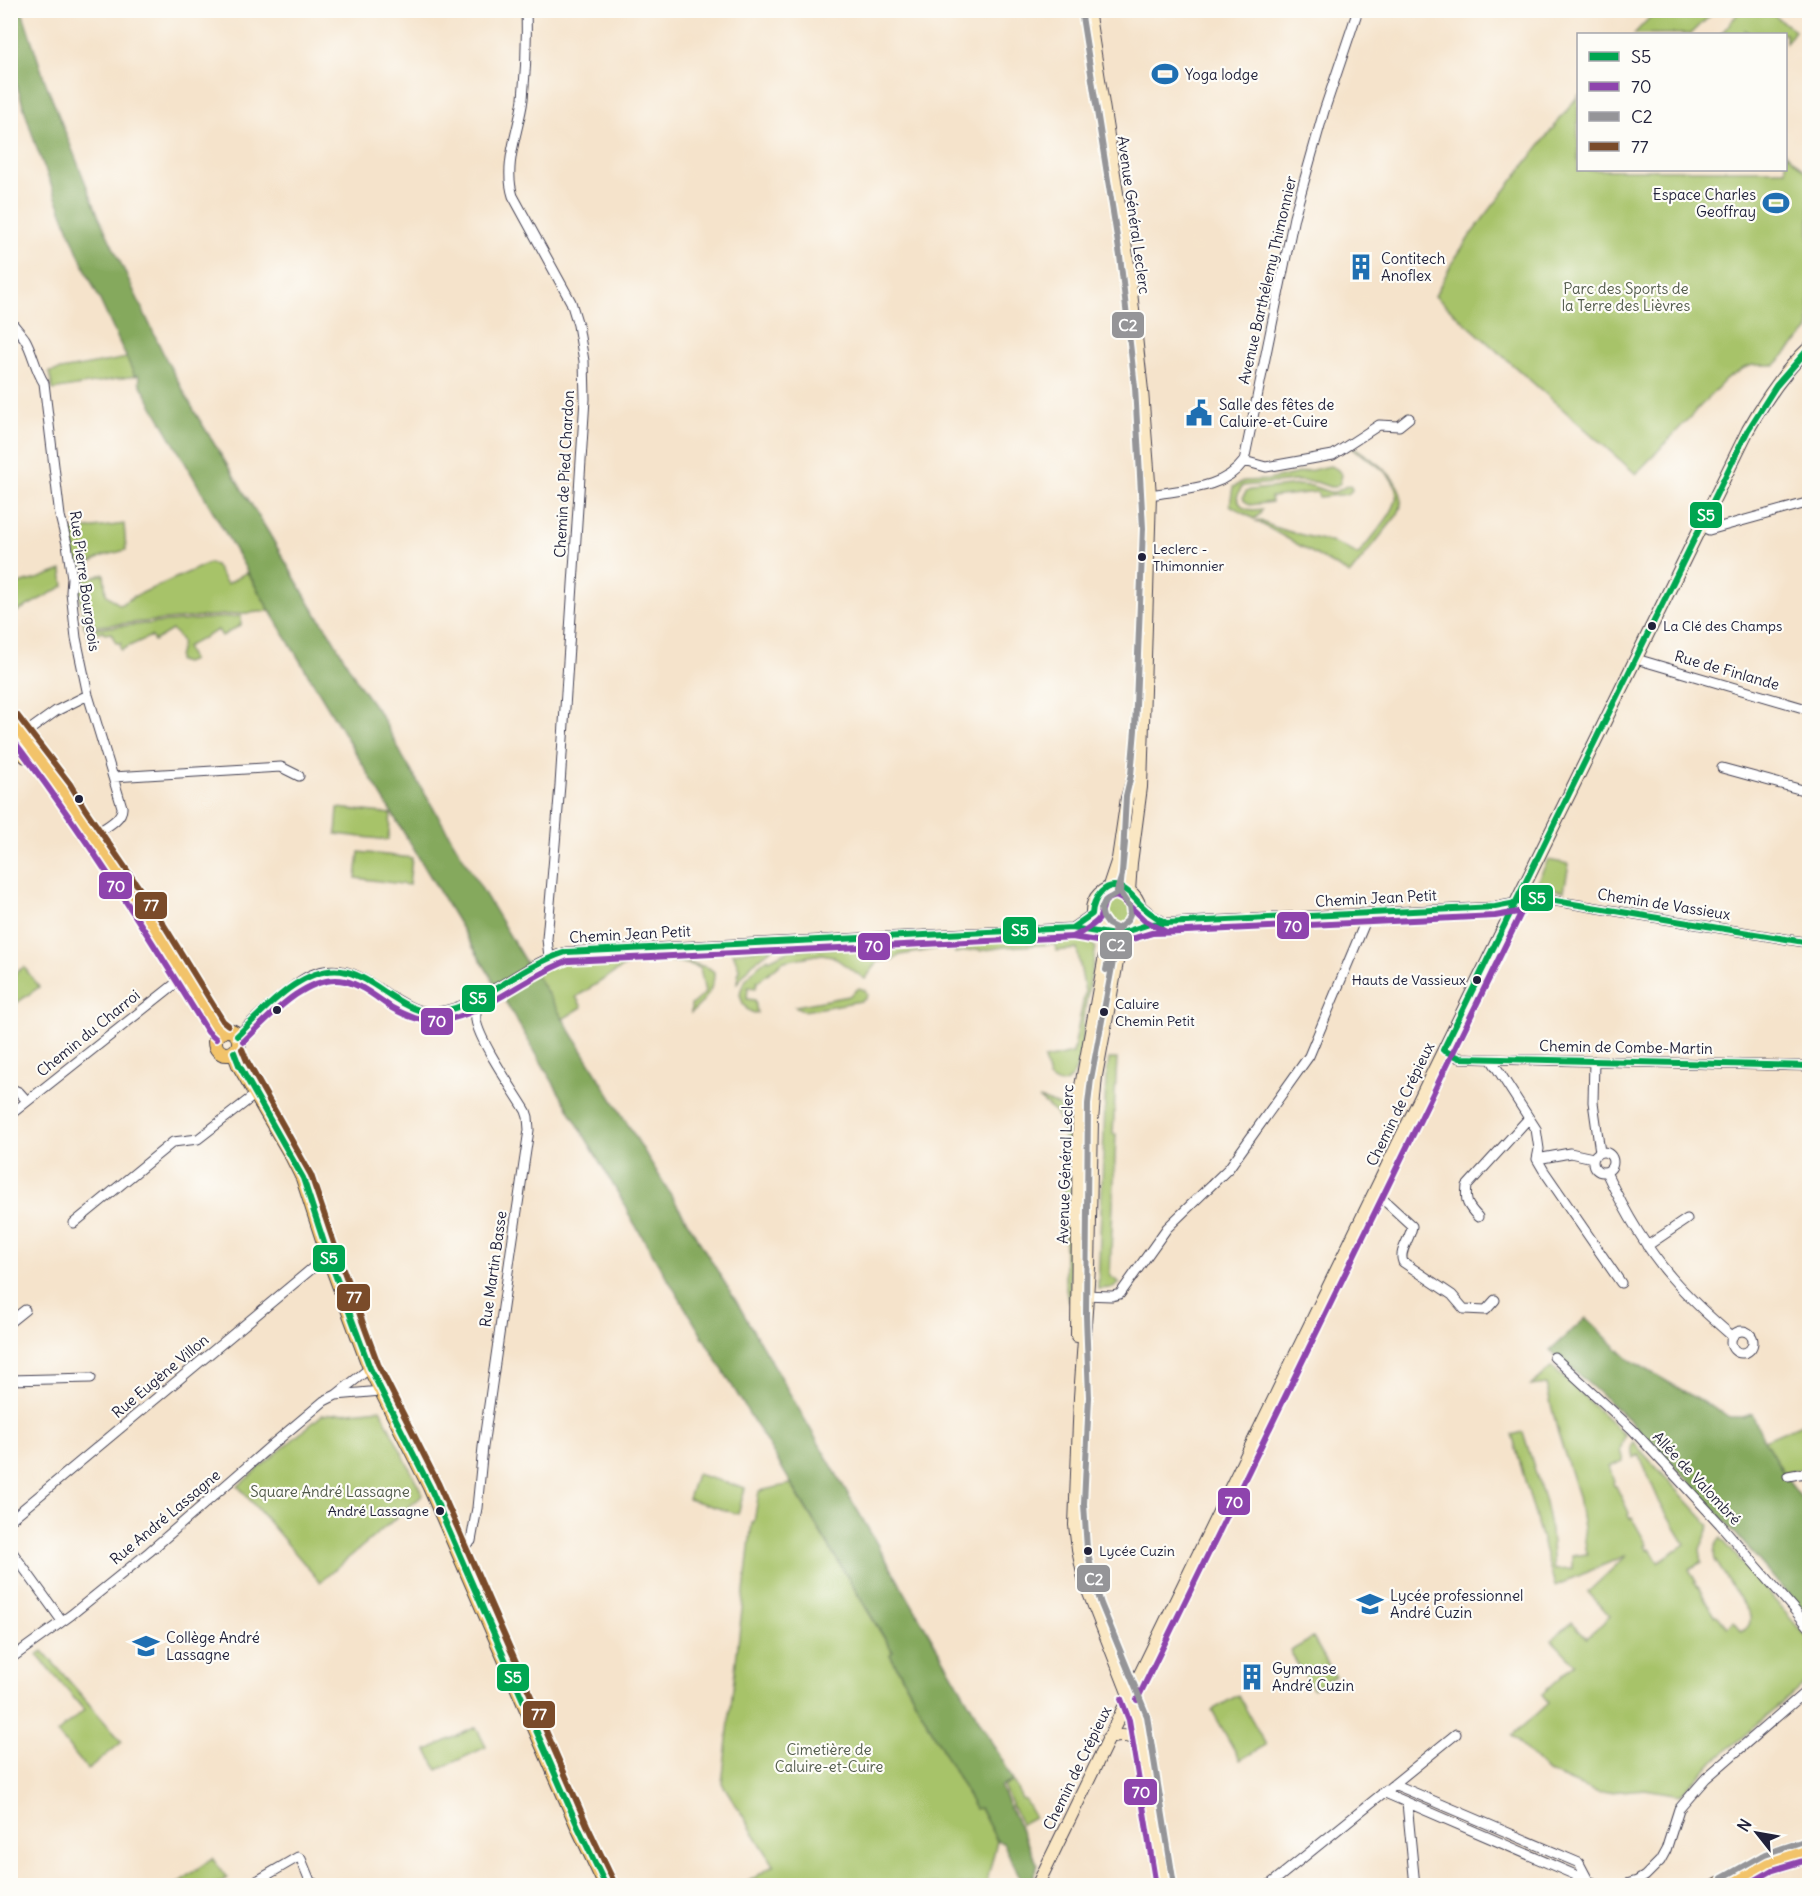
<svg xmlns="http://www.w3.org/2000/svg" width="1820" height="1896" font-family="Delius,sans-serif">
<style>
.green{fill:#a7c369;stroke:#647252;stroke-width:1.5}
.forest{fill:#85a95d;stroke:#54664c;stroke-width:1.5}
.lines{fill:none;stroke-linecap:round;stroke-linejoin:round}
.street-casing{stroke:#423f51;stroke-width:11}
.secondary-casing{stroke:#423f51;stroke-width:14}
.primary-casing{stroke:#423f51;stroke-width:16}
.street{stroke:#fff;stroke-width:9}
.secondary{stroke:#fae7c3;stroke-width:12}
.primary{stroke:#f2c36a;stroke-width:14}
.bus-1-casing{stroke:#fdfcf7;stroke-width:10}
.bus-2-casing{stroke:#fdfcf7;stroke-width:10}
.bus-3-casing{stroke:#fdfcf7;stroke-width:10}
.bus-4-casing{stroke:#fdfcf7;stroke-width:10}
.bus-1{stroke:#00a651;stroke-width:6}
.bus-2{stroke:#8e44ad;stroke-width:6}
.bus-3{stroke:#959598;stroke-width:6}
.bus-4{stroke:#7a4b2a;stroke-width:6}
.bus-dot{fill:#22223b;stroke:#fdfcf7;stroke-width:2}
.labels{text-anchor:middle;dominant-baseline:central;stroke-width:4.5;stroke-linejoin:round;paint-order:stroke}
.bus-label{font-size:14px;fill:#22223b;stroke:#fdfcf7;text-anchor:start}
.poi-label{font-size:15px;fill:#22223b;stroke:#fdfcf7;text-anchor:start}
.street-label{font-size:15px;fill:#22223b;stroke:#fdfcf7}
.park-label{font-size:15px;fill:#515a4b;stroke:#fdfcf7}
.line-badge{stroke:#fdfcf7;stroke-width:2}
.badge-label{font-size:16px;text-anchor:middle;font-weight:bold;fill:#fff}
</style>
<rect width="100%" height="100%" fill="#fdfcf7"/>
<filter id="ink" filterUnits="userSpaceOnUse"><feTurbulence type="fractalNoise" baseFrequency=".0167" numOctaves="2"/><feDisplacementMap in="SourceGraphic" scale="12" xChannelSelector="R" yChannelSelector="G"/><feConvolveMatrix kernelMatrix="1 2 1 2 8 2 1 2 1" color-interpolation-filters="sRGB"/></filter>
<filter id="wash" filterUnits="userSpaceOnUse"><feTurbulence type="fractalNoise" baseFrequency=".008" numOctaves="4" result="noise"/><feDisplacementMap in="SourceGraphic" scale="24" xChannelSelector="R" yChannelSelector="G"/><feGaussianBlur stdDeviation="1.35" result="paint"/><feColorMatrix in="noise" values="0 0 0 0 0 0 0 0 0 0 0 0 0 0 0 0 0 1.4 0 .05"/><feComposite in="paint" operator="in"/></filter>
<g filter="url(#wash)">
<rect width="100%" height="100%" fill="#f5e3cb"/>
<path class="green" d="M1656,11V10L1715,11L1691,34H1634Z
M1740,11H1768L1795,31L1786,43V34H1751L1744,29L1749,34H1721Z
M1578,96V170H1786V153L1809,175V330L1775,365H1753L1744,368L1725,380L1636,474L1435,296L1452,263L1472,233Z
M127,358L135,376L53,390L49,372Z
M1355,448C1375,461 1413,485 1398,514L1350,574L1256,521L1259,520C1288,537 1332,536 1358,555C1398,504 1422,490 1353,449Z
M1330,466L1337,469L1342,475L1340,483L1335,487H1330L1316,482L1296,481L1242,486L1237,497C1241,510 1249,511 1262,509L1260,514L1254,519L1230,505L1233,487L1244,481L1268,480Z
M1298,485L1312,486L1329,492H1335L1349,485L1351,486L1352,490L1348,494L1319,497L1317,492L1271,497L1272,502L1250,505L1244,500L1243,497L1246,492L1250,490Z
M124,524L126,550L103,556L76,570L71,531Z
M209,563L215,565L227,584L247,572L270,611L84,627L78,581L104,574L106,594L120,605L133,597Z
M62,570L64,586L11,615V586L40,578Z
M241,616V625L222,636L218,630L186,647L192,660L185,663L178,661C178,646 189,645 172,630L154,641L151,636L121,650L120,647L121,643H116L111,633L105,634L103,631L95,633V636L89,640L86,629Z
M338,808L391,814L388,840L336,834Z
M359,852L412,858L409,885L356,878Z
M1548,860L1569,864L1564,891L1541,887L1537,882Z
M1102 912a15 15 0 1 1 30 0a15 15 0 1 1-30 0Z
M1086,936L1096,948L1083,1019C1085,1035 1078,1104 1049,1078L1044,1059L1073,1053L1085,992L1077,949L1056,951L1055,944L1004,947L980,951L979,949L955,953L954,949L947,950L942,948L900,955L895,959L878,962L865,979L832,956L822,954L784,961L757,982L756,988L748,987L747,999L755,1000L757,1013C747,1013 742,1003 740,994C742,979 756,967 768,958L769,960L789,950Z
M764,948H773L752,964L737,983L739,968L733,953Z
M665,955L709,968L714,972C715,989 703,1003 691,1013V1005L705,993L700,968C671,958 657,959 627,961L628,964L576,997L582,1007L563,1019L538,978L532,973L564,961Z
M24,967L39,987L11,1007V976Z
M859,988L865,990L867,995L865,999L861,1001L804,1011L795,1006L849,996Z
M1109,1059H1117L1113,1134H1116L1110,1276L1120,1283L1113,1288L1098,1289L1106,1079Z
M1039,1099C1052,1102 1065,1107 1072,1119L1070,1301H1068L1065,1284L1064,1135L1057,1114Z
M1552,1367L1625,1435L1620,1450L1623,1461L1609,1467L1614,1481L1613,1482L1614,1486H1616L1629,1513L1628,1515L1630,1519L1632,1518L1647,1545L1645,1546L1648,1550L1650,1549L1658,1562L1685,1544L1660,1503L1639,1455L1633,1458L1631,1448L1633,1442L1710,1526L1700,1549L1702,1562L1689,1569L1696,1582L1694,1583L1697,1587H1698L1715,1616L1717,1615L1727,1627L1734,1622L1742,1632C1749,1627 1752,1622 1749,1613L1715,1560C1713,1551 1715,1544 1721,1538L1809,1640V1680L1704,1770L1680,1795L1645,1789L1598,1793L1548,1772L1512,1736L1548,1703L1542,1694L1575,1664L1552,1640L1572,1622L1587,1638L1610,1616L1588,1592L1627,1555L1555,1586L1512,1435L1523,1432L1545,1502L1551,1531L1554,1570L1572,1569V1556L1587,1554L1578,1496L1558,1433L1546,1384L1531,1386Z
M380,1409L423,1495L320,1582L238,1486L322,1415Z
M1809,1421V1468L1784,1473L1764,1440Z
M696,1474L745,1488L738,1514L688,1499Z
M791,1484L893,1653L890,1655L975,1809L979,1807L997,1841L986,1885H743L774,1865L722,1783L752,1522H754L759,1491Z
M1313,1638L1335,1676L1313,1689L1290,1651Z
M43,1651L122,1742L88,1770L57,1733L84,1710L37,1655Z
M1238,1695L1266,1745L1240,1760L1212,1710Z
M476,1727L486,1747L437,1770L427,1750Z
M1013,1781L1022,1799L1025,1800L1034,1817L1021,1824L1003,1787Z
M212,1858L227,1878L216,1885H176Z"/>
<path class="forest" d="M10,11H22L45,81L99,217L166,359L196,414L270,535L311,606L329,632L360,686L382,717L404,759L532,973L538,978L739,1306L1004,1763L1013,1781L1000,1787L1038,1865L1029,1885H1024L1003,1843L997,1841L980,1808L975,1809L890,1654L893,1652L628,1213V1210L494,982L270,611L139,382L140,380L138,375L135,376L78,253L36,146L11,67Z
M1586,1318L1627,1358L1704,1403L1730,1417H1743L1752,1414L1764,1440L1789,1482L1809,1508V1619C1761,1564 1715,1507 1664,1455C1629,1418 1589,1384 1550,1350Z"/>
</g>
<g filter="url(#ink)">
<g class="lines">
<g class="street-casing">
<path id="street" d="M526,10C527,40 526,69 523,99C519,131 503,164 513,196L571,302L578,325L584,361L585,399L560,785L547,939L549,957
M10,151H12
M10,320C15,328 21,333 25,339C33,353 35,369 44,383L60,516L67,544L72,578L71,592L76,638L88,695L122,807C123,820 102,829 92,836
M1244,461L1266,467L1333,455L1379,425L1399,426L1409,418
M1150,495C1183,489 1223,490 1244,461L1294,217L1324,111L1358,10
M1701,526L1709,530L1810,502
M1636,659L1810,710
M17,739L56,711L88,695
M1722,768L1810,792
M113,777L281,767L299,776
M1138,903L1152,915L1166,923
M1072,928L1092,914
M1133,929L1150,924L1166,923L1495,907L1516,903L1531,897L1810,943
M237,1036C253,1020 291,984 311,975C322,970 335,969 347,972C363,976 377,988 391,996C405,1005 420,1014 438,1012C482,1006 521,965 566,952L1072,928L1103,932
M1443,1050L1460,1058L1491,1059L1810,1066
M1491,1059L1536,1129L1539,1149L1537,1159L1544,1171L1621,1283
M1594,1061L1593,1102L1600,1152
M10,1088L19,1092L27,1101
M10,1115L185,976
M1593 1162a10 10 0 1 1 20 0a10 10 0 1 1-20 0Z
M1537,1159L1570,1153L1593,1158
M1606,1172C1624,1210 1644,1246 1672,1278C1690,1299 1711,1318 1732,1336
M1374,1191L1412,1226C1411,1238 1398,1251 1403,1262L1452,1295L1464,1309L1486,1310L1495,1300
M1478,1217C1467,1205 1465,1202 1467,1186L1529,1118
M74,1223L173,1142L198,1139L256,1094
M1647,1246L1687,1219
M1082,1295L1112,1296L1120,1294L1167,1228L1229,1168L1309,1056L1369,913
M10,1322L25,1310
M1731 1342a11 11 0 1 1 22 0a11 11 0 1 1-22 0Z
M1554,1357L1632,1429L1720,1524L1810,1628
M10,1380L91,1378
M336,1395L381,1391
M1788,1476L1810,1472
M10,1520L321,1261L329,1258
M10,1549L62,1621
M458,1551L471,1541L477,1508L483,1447L511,1251L529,1130L528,1117L526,1111C514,1091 479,1041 476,1020C475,1012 478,1004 479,997
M10,1659L71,1615L149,1552L273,1444L324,1401L336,1395L370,1368
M1394,1784L1579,1863L1589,1882
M1383,1792L1601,1886
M1407,1803L1415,1886
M248,1886L298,1857L301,1859L310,1881L318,1886
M1268,1886L1456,1734
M1620,1886L1637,1881L1645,1876L1660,1861L1666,1850L1679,1809L1706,1778L1810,1688"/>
</g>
<g class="secondary-casing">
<path id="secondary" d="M1088,10L1127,256L1142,391L1150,495L1141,787L1131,863L1129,891
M1092 911a24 24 0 1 1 48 0a24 24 0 1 1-48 0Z
M1108,889L1118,859L1127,798L1137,764
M1122,935L1096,1076L1092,1121L1089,1268L1080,1397L1075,1525L1078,1550L1085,1583L1138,1718L1165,1886
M1077,1336L1079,1097L1109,934
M1108,1738C1121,1734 1129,1736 1141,1741
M1037,1886L1428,1082L1748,430C1765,400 1784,371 1810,347"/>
</g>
<g class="primary-casing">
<path id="primary" d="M10,720L62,789L77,814L151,922L216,1027L222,1032
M10,736L26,756
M215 1042a12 12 0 1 1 24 0a12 12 0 1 1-24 0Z
M234,1052L239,1065L292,1156L303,1178L329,1258L370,1368L430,1487L579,1829L606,1886
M1716,1886C1746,1867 1776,1853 1810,1844
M1737,1886L1771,1867L1810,1855"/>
</g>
<use href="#street" class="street"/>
<use href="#secondary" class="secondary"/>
<use href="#primary" class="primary"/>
<g class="bus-1-casing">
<path id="bus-1" d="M1055,929L1072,928L1115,935L1150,924L1184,922
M237,1036C264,1010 306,961 347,972C363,976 377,987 391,996C405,1005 421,1014 438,1012C473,1007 502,983 532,967C543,961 554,956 566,952L1072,928L1092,914C1093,899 1105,880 1122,888C1131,892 1136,901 1143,907C1150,914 1158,918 1166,923L1495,907L1516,903L1531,897L1810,943
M1443,1050L1748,430L1776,386L1810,347
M1443,1050L1460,1058L1810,1066
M234,1052L239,1065L303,1178L329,1258L370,1368L430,1487L579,1829L606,1886"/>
</g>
<g class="bus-2-casing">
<path id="bus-2" d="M10,736C82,830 146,931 208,1032L216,1039
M1057,938L1072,937L1115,944L1152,933L1182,932
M243,1042C267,1019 308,972 345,981C362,985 377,998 392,1008C407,1016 423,1023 440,1021C487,1014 524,977 568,961L1073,937C1079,934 1098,923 1100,917C1105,905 1100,900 1116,896L1122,899L1144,920L1166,932L1495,916L1518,912
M1121,1699L1129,1720L1156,1886
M1137,1700L1524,907
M1745,1886L1773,1870L1810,1859"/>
</g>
<g class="bus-3-casing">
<path id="bus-3" d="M1081,10L1120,256L1135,387L1143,528L1135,730L1131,775L1126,796L1122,875L1116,894L1105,901L1101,909L1103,917L1108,924L1116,928L1118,935L1091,1079L1088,1104L1086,1316L1089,1397L1084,1504L1087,1549L1094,1581L1101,1604L1147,1716L1174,1885
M1106,970L1114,932L1127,921L1130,914L1129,906L1120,892L1125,843
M1722,1878L1765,1854L1807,1840"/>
</g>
<g class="bus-4-casing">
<path id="bus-4" d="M17,715L70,784L85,809L159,917L223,1021L228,1025
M242,1049L247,1061L311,1175L338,1255L378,1364L438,1483L587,1825L614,1882"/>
</g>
<use href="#bus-1" class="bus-1"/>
<use href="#bus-2" class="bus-2"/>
<use href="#bus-3" class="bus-3"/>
<use href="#bus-4" class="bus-4"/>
</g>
</g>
<defs>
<g id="stadium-bare" transform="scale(2.07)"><path d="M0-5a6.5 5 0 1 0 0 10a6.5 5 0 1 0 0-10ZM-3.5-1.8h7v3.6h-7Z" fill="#1f6fb2" stroke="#fdfcf7" stroke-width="2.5" paint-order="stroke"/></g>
<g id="building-bare" transform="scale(2.07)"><path d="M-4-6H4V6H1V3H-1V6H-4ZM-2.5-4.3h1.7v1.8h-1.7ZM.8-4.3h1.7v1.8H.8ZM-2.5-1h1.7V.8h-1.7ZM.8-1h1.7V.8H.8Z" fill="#1f6fb2" stroke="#fdfcf7" stroke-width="2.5" paint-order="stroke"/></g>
<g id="civic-bare" transform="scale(2.07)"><path d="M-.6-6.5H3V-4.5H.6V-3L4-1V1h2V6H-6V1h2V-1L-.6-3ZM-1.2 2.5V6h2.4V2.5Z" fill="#1f6fb2" stroke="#fdfcf7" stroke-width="2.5" paint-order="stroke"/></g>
<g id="school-bare" transform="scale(2.07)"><path d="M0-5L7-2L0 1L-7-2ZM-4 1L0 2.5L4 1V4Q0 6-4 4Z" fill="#1f6fb2" stroke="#fdfcf7" stroke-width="2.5" paint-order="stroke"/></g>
</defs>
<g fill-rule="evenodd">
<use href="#stadium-bare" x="1165" y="74"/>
<use href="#stadium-bare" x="1776" y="203"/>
<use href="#building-bare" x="1361" y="267"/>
<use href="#civic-bare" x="1199" y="413"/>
<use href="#school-bare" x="1370" y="1604"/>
<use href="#school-bare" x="146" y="1646"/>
<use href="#building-bare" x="1252" y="1677"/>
</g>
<g class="bus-dot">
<circle cx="1142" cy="557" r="5"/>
<circle cx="1652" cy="626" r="5"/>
<circle cx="79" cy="799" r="5"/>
<circle cx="1477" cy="980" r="5"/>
<circle cx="277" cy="1010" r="5"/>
<circle cx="1104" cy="1012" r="5"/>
<circle cx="440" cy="1511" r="5"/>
<circle cx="1088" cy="1551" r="5"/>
</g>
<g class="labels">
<g class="bus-label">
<text x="1153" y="549">Leclerc -<tspan x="1153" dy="17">Thimonnier</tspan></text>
<text x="1663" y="626">La Clé des Champs</text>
<text x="1466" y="980" text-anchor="end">Hauts de Vassieux</text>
<text x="1115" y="1004">Caluire<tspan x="1115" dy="17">Chemin Petit</tspan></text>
<text x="429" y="1511" text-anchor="end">André Lassagne</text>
<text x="1099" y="1551">Lycée Cuzin</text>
</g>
<g class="poi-label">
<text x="1185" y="74">Yoga lodge</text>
<text x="1756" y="194" text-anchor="end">Espace Charles<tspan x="1756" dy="17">Geoffray</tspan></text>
<text x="1381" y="258">Contitech<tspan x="1381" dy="17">Anoflex</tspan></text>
<text x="1219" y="404">Salle des fêtes de<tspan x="1219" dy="17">Caluire-et-Cuire</tspan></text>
<text x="1390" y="1595">Lycée professionnel<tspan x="1390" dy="17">André Cuzin</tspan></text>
<text x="166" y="1637">Collège André<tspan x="166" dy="17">Lassagne</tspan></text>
<text x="1272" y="1668">Gymnase<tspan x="1272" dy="17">André Cuzin</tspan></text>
</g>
<g class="street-label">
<text transform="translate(1134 215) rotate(82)">Avenue Général Leclerc</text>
<text transform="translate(1267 280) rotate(-77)">Avenue Barthélemy Thimonnier</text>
<text transform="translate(564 474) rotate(-87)">Chemin de Pied Chardon</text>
<text transform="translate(85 581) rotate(82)">Rue Pierre Bourgeois</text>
<text transform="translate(1727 670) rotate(16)">Rue de Finlande</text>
<text transform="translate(1376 898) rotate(-3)">Chemin Jean Petit</text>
<text transform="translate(1664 904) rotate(9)">Chemin de Vassieux</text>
<text transform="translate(630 934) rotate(-3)">Chemin Jean Petit</text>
<text transform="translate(88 1033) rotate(-39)">Chemin du Charroi</text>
<text transform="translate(1626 1047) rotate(1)">Chemin de Combe-Martin</text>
<text transform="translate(1400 1104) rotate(-64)">Chemin de Crépieux</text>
<text transform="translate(1065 1164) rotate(-88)">Avenue Général Leclerc</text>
<text transform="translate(493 1269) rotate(-82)">Rue Martin Basse</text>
<text transform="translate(160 1376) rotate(-40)">Rue Eugène Villon</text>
<text transform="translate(1697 1478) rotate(47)">Allée de Valombré</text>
<text transform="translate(165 1517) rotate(-40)">Rue André Lassagne</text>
<text transform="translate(1077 1768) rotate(-64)">Chemin de Crépieux</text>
</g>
<g class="park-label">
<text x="1626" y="288">Parc des Sports de<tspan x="1626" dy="17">la Terre des Lièvres</tspan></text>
<text x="330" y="1491">Square André Lassagne</text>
<text x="829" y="1749">Cimetière de<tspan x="829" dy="17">Caluire-et-Cuire</tspan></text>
</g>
</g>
<g class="line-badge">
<rect x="1111" y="311" width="34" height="28" rx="6" fill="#959598"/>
<rect x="1689" y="501" width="34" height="28" rx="6" fill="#00a651"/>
<rect x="98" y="871" width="35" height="29" rx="6" fill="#8e44ad"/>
<rect x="1520" y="884" width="34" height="28" rx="6" fill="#00a651"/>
<rect x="134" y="891" width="34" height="29" rx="6" fill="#7a4b2a"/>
<rect x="1276" y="911" width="34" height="29" rx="6" fill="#8e44ad"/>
<rect x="1002" y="916" width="35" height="29" rx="6" fill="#00a651"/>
<rect x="1099" y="931" width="34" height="29" rx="6" fill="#959598"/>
<rect x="857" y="932" width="34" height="29" rx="6" fill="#8e44ad"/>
<rect x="461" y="984" width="35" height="29" rx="6" fill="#00a651"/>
<rect x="420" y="1007" width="34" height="29" rx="6" fill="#8e44ad"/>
<rect x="312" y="1244" width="34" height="29" rx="6" fill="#00a651"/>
<rect x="336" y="1283" width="35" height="29" rx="6" fill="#7a4b2a"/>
<rect x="1217" y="1487" width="34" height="29" rx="6" fill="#8e44ad"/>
<rect x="1076" y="1564" width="35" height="29" rx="6" fill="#959598"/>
<rect x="496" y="1663" width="34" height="29" rx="6" fill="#00a651"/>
<rect x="522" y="1700" width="34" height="29" rx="6" fill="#7a4b2a"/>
<rect x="1123" y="1778" width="35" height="28" rx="6" fill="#8e44ad"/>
</g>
<g class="badge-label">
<text x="1128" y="331">C2</text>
<text x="1706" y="521">S5</text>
<text x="116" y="892">70</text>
<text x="1537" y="904">S5</text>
<text x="151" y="911">77</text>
<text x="1293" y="932">70</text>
<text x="1020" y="936">S5</text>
<text x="1116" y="951">C2</text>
<text x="874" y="952">70</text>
<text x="478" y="1004">S5</text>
<text x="437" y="1027">70</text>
<text x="329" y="1264">S5</text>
<text x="354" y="1303">77</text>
<text x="1234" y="1508">70</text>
<text x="1094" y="1585">C2</text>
<text x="513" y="1683">S5</text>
<text x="539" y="1720">77</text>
<text x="1141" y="1798">70</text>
</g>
<rect width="1820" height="1896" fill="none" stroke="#fdfcf7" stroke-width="36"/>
<rect x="1577" y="33" width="210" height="138" fill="#fdfcf7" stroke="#a5a5ac" stroke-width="1.5"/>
<rect x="1589" y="52" width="30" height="9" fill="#00a651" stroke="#a5a5ac" stroke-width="1.5"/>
<text x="1631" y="63" font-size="18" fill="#22223b">S5</text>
<rect x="1589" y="82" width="30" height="9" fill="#8e44ad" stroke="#a5a5ac" stroke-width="1.5"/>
<text x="1631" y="93" font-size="18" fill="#22223b">70</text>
<rect x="1589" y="112" width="30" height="9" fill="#959598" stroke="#a5a5ac" stroke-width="1.5"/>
<text x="1631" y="123" font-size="18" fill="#22223b">C2</text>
<rect x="1589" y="142" width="30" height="9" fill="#7a4b2a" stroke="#a5a5ac" stroke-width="1.5"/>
<text x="1631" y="153" font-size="18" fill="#22223b">77</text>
<g transform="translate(1757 1833) rotate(301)" stroke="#fdfcf7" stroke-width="4.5" paint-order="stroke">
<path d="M0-4.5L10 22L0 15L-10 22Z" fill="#22223b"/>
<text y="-9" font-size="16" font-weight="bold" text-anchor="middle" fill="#22223b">N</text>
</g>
</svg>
